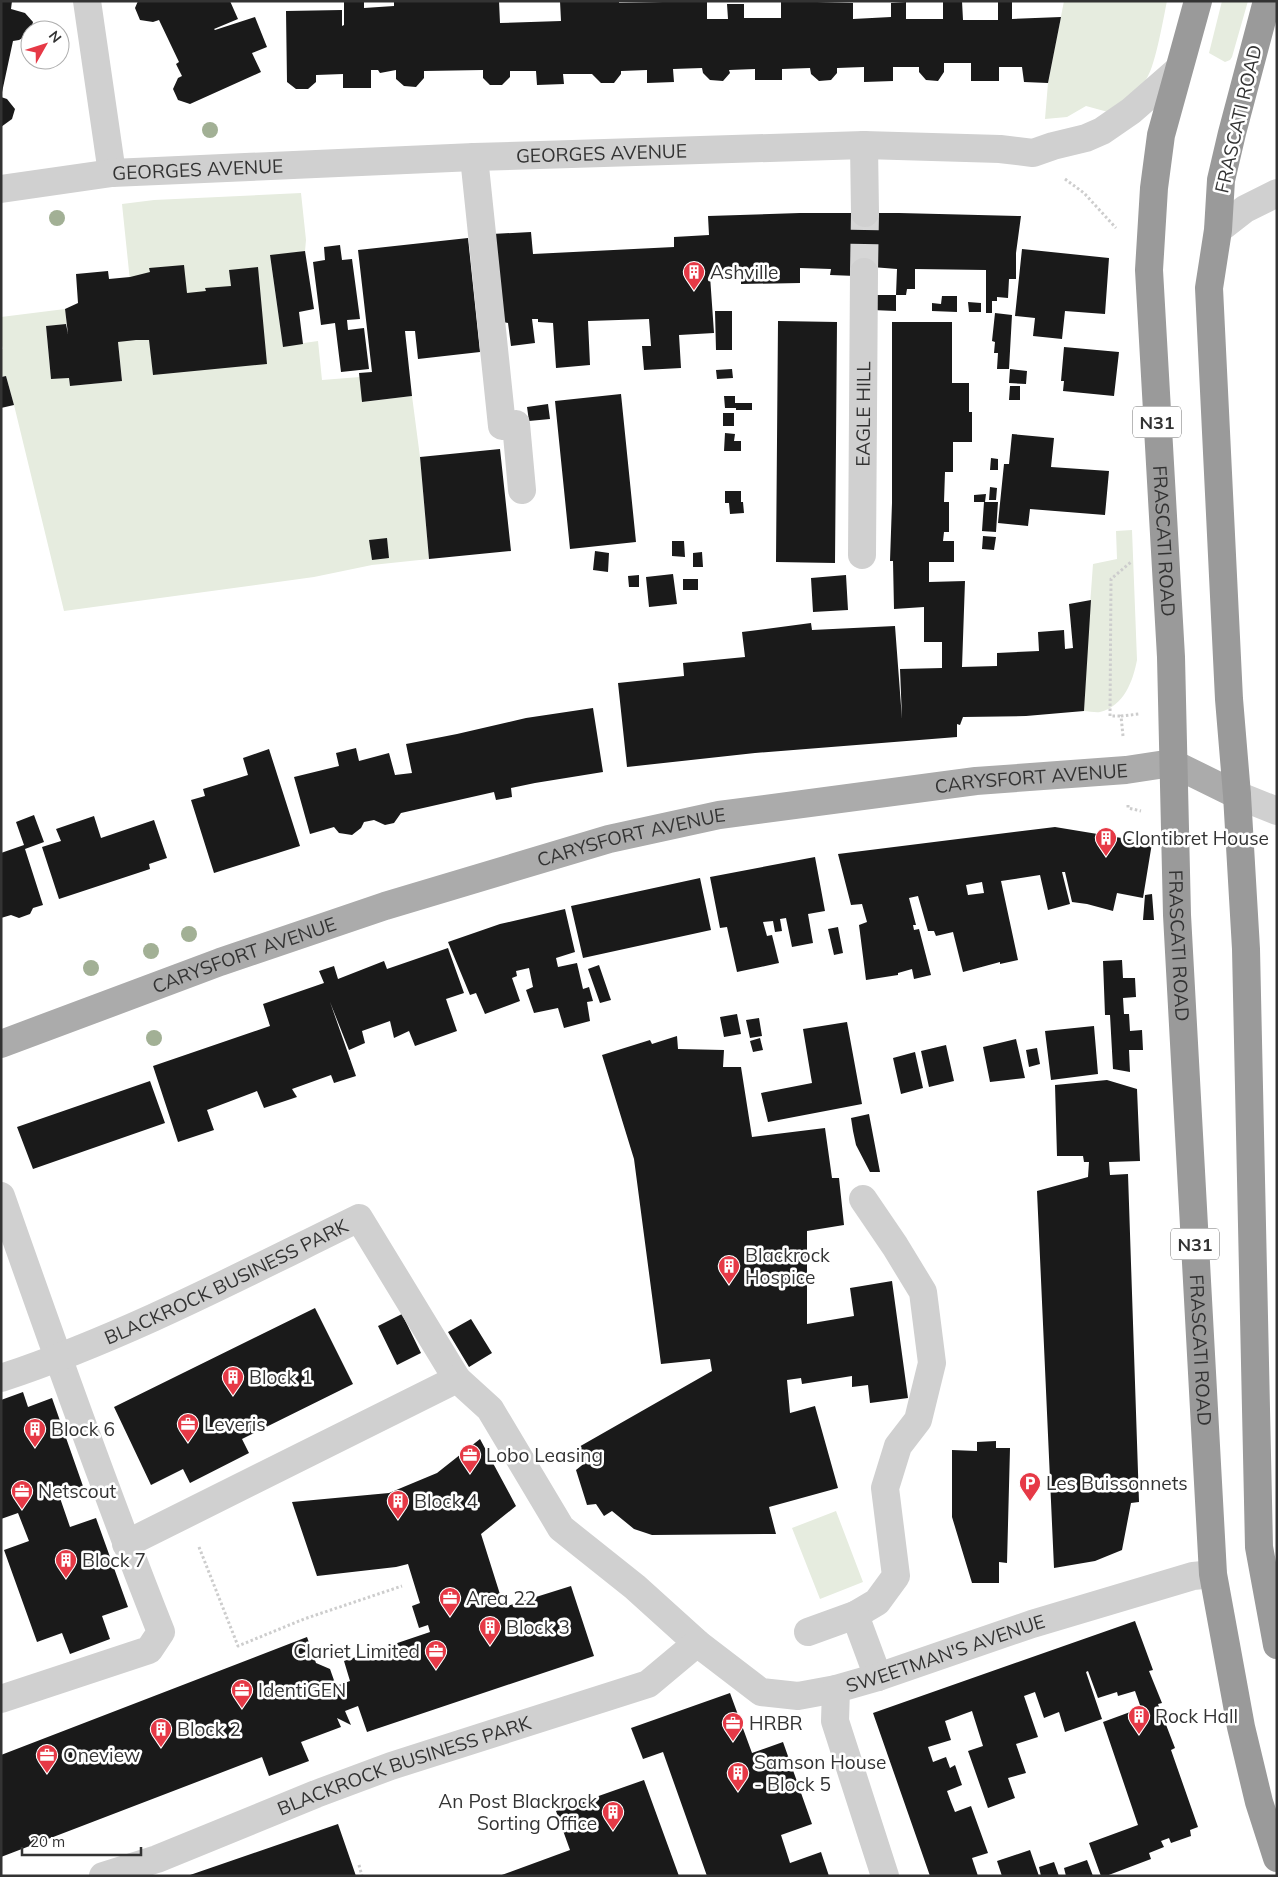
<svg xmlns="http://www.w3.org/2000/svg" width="1278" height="1877" font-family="Mulish,sans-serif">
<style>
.green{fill:#e6ecdf}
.building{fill:#1a1a1a;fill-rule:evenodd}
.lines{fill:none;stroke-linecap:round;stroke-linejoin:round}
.minor-tunnel{stroke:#d6d6d6;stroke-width:28;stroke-dasharray:28 14;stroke-linecap:butt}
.path{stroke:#cdcdcd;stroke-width:3;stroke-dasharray:2.5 2.5;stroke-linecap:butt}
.minor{stroke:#d0d0d0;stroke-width:28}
.major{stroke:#ababab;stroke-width:28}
.highway{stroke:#9a9a9a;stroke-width:28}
.tree{fill:#a2b095}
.labels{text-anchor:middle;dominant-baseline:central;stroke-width:5;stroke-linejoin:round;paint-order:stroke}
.shield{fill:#fff;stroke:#707070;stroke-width:1}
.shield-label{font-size:18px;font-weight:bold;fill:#333}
.street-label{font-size:19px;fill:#333;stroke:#fff}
.poi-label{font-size:19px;fill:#333;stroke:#fff;text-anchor:start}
</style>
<rect width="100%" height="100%" fill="#fff"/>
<path class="green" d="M1064,1H1167C1163,20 1156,63 1147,78C1138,92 1122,102 1108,112L1086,106L1067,117L1045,119L1048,83Z
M1222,1H1248L1232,57L1230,60L1225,62L1209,53Z
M301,193L306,240L305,251L270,256L283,346L318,341L322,380L360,377L363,402L412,396L420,457L429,559L372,565L314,577L64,611L14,405L6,376H2L1,349H3L1,342V317L65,309L67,326L66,324L46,326L51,379L69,378L70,386L122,381L118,342L136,339L122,204L154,200Z
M1132,530L1137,660C1133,681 1124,706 1100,712C1096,713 1089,711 1084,711L1087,647L1093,564L1117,559L1116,531Z
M836,1511L863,1582L820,1599L792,1528Z"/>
<path class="building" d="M1,1H12L11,9L25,13L33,22L30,34L19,40L13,41L1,97L7,99L15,109L12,119L1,127Z
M138,1H230L238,19L214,29L215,30L255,17L267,47L252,53L261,72L190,104L178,100L173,89L178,78L182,76L176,64L179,62L159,20L153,22L140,20L135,8Z
M344,1H364V8L394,6V2L499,1L500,23L561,21L560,1H619V3L707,1V19H728L727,4H744V18H781V1L853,3V19L891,17V3L906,2V19H943V1H962L963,20H998V1H1003L1012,2V19L1061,17L1048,83L1024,82L1022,67H999V81H971V63H944V72L938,81L926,80L919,72V67H893V81L864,82V67L837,68V73L831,80L819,81L811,74L810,68L782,69V80H755V69L729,70L730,73L723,81L710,80L703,73L702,68L673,69L674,82L647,83V70L621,71V74L614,83H601L592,74H563L564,84L537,85L536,71H510V77L502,85H490L483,78V70L424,71V78L416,87L404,86L396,79V70L380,73L378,70H371V88H343V74L316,75V82L308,89H296L287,82L286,11L342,10V26L344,25Z
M800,213H899L1021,216L1016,253V279H1009L1008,298L997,297V301H992V313H986V270L915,269V289H907L906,295H896L897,269L872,267L873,253H856V276L830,275L831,269L800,268V283L741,284V276H710L714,333L679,335L681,368L644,370L642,346H651L649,319L588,321L590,365L556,368L553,323L538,322V319H532L535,343L511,346L508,323L503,322L492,234L531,232L533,254L674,247V237L709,235L708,216Z
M468,238L480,352L418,359L415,331H405L412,396L362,402L359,373L372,372L358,250Z
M340,245L342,260L352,259L360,319L347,320L348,330L364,328L369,369L341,372L335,323L321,325L313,262L325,260L324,247Z
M1022,249L1109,258L1105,314L1065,311L1062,339L1033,336L1035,318L1015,316Z
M305,251L314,309L299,312L303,344L283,347L270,255Z
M184,265L187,293L206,291L205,288L231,286L229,270L258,267L267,364L153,375L149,340H136L118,342L122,381L70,386L69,378L51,379L46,326L66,324L68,334L65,309L78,303L76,274L108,271L109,279L130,277L150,272L149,268Z
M872,295H896V311L872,310Z
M942,296H957V312L932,311V303L941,304Z
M968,302L981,303V312H969Z
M715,311H732V350H716Z
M995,313L1012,315L1009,369H997L998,353H994L995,342L992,341Z
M778,321L837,322L835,563L776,562Z
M892,322H952V383H969V412H972V442H953V472H945L944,502H949V532H944L943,541H954V562H929V582L965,581L962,667L997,666V653L1039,651L1038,632L1064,630L1065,649L1073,648L1069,604L1091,600L1084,711L1026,716L963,717L960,725L957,724V737L755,753L627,767L618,683L684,676L683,663L745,657L742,632L811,623L812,630L895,626L902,719L900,669L942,668V642H924V607L894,609L893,561H890L892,503Z
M1064,347L1119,352L1114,396L1063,391L1064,381H1061Z
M732,369L733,378L717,379L716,370Z
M1010,369L1027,371L1026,384L1009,383Z
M6,376L14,405L1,408V377Z
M1010,386H1020V400H1009Z
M621,394L636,542L570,549L555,401Z
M724,396H735V403H752V410H736V408H725Z
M548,404L550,419L529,421L527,407Z
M723,413H734V426H723Z
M725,433L735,434L734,441H741V451H724Z
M1012,434L1054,438L1051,467L1109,471L1105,515L1030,509L1028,526L998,523L1004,464H1009Z
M500,449L511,551L429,559L420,457Z
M991,458L998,459V470H990Z
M990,487L997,488L996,500H989Z
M725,491H741V502H743L744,513L730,514L729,503H725Z
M986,494L985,502H998L996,532L982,531L984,502H974V495Z
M983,536L996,537L994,550L982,549Z
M387,538L389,558L372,560L369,540Z
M672,541H684L685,557L672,556Z
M595,551L609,553L608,572L593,570Z
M702,552L703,567H693V553Z
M673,574L677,604L649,607L646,577Z
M639,575V587H629L628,576Z
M846,575L848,610L813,612L811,578Z
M683,579H698V590H683Z
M593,708L603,772L535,783L511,788L512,797L496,800L494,792L401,813L394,823L385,825L374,820L364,822L361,828L352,835L339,833L334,827L310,834L294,777L339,766L336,753L356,748L359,761L389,753L395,775L412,773L406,744L457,734L526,718Z
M269,749L300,846L214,873L191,800L205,796L203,789L248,775L243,758Z
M34,815L44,842L25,849L43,905L33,908L30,914L19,918L11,915L1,918V853L24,845L16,822Z
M94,816L101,838L154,820L167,858L149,864L150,869L59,899L42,847L61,841L56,829Z
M1055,827L1152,843L1143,898L1117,893L1113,911L1087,904L1072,902L1065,872H1062L1070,904L1048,910L1040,875L1001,881L1018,960L1000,964V962L963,972L953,932L936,936L934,931H928L918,896L909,898L916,925H913L914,930L919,929L931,975L914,979L912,969L898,973V975L866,980L859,925L867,922L862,904L851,905L838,854ZM982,882L984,893L968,895L966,885Z
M815,857L825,911L808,914L813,943L792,947L786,918L780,919L782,931L775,932L773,921L763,922L767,936L772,935L779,963L737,972L727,927L720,928L710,877Z
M700,878L711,930L583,958L571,906Z
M1152,894L1154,920H1143L1145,895Z
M565,909L575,952L556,958L558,967L577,963L583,989L589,987L593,1001L587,1002L590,1021L564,1028L558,1008L534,1013L526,990L533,987L529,968L516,971L517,976L512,978L520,1001L485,1014L476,993L470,995L448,942L500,924Z
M838,927L843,953L834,955L828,929Z
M448,948L464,993L446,999L457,1031L415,1046L409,1031L394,1038L390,1021L362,1031L365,1043L349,1050L330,1002L356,1076L334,1083L331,1075L292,1089L297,1097L264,1108L257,1091L207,1110L214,1130L178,1142L153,1066L270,1026L263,1004L324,983L319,971L334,966L338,979L384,961L387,969Z
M1122,960L1123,978H1135L1136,997L1123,998L1124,1014H1129L1130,1031L1142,1030L1143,1050H1129L1130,1072L1113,1069L1110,1015H1105L1103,961Z
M599,965L611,1000L600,1003L588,969Z
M737,1014L741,1034L724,1037L720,1017Z
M759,1018L762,1036L750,1038L746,1020Z
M847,1022L862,1104L768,1122L761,1093L812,1083L803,1029Z
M1094,1026L1098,1074L1051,1080L1045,1031Z
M677,1036L678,1049L724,1050L723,1067H741L752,1137L825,1128L832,1178H839L844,1225L807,1231V1324L854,1316L850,1288L892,1281L908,1398L870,1403L868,1385L852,1387V1376L802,1384L801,1378L787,1380L790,1413L815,1406L838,1488L769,1507L776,1534L652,1535L634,1529L612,1511L604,1516L596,1504L587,1505L576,1470L586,1462L577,1448L712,1371L710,1359L661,1364L634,1159L602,1055L650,1040L652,1044Z
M760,1038L763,1050L753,1052L750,1041Z
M1016,1039L1025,1078L990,1082L983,1047Z
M946,1045L954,1081L929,1087L921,1051Z
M1037,1048L1040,1064L1029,1067L1026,1050Z
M915,1052L923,1088L901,1094L893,1058Z
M1107,1080L1137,1089L1140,1161L1109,1162L1110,1175L1128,1174L1139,1502L1131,1503L1122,1550L1095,1561L1054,1568L1037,1191L1088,1177L1089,1162H1084L1083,1156H1057L1055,1085Z
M150,1081L165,1123L33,1169L17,1127Z
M869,1114L880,1172H870L856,1145L853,1131L851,1118Z
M315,1308L353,1384L242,1439L249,1453L190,1483L183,1469L151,1485L114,1407Z
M402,1314L421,1353L397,1365L378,1326Z
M471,1319L492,1353L469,1367L448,1332Z
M23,1392L28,1407L52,1398L84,1489L60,1498L70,1527L96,1518L128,1607L102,1616L110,1639L70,1654L62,1633L37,1642L4,1550L29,1541L18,1513L1,1519V1400Z
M480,1439L516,1506L481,1534L504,1607L571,1586L594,1656L367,1732L358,1706L345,1711L351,1725L337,1718L341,1727L301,1742L309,1761L269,1776L262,1757L1,1857V1755L307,1637L316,1663L330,1669L336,1686L350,1681L344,1661L430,1632L428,1625L419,1628L412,1606L420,1603L408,1564L396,1567L317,1576L292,1502L389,1493L437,1473Z
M996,1441V1448H1010L1007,1563L999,1562V1583H972L952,1517V1450L977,1451V1442Z
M1135,1621L1153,1670L1149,1671L1162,1703L1158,1704L1175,1748L1171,1750L1198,1827L1190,1830L1191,1836L1171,1843L1169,1838L1161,1841L1164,1847L1149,1853L1151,1859L1106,1876H1101L1089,1843L1138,1825L1103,1722L1141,1708L1135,1691L1118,1696L1117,1692L1098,1698L1088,1671L1086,1672L1102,1719L1065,1732L1059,1712L1044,1718L1035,1692L1024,1696L1038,1737L1016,1744L1026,1773L1008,1778L1015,1798L988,1808L968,1751L983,1746L972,1711L945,1721L951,1740L928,1747L933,1762L946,1757L950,1768L955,1765L962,1785L947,1791L951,1802L955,1812L971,1806L988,1853L972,1858L978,1876H930L873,1713Z
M730,1693L752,1753L783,1742L812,1824L781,1835L790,1863L821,1852L829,1876H707L663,1752L643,1759L631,1728Z
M644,1780L679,1876H499L570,1850L556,1811Z
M338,1824L356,1876H190V1875Z
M1030,1850L1039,1876H1002L997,1861Z
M1087,1860L1093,1876H1066L1064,1868Z
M1054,1862L1059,1876H1041L1039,1867Z"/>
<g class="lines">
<path class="minor-tunnel" d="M864,272L865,213"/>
<path class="path" d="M1065,179L1084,193L1116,228
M1120,716H1110L1111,579L1131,562
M1123,736L1121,716L1139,714
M1128,805V808L1141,811
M199,1547L238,1646L304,1619L402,1586
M359,1865L362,1876"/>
<g class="minor">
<path d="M87,1L112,173"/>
<path d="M864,145L865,213"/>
<path d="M474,157L502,426L516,424L522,490"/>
<path id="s1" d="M1,189L112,173L474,157L864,145L1000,149L1033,153L1053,146L1086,138L1102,131L1131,111L1178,70"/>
<path d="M1218,230L1245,209L1277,193"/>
<path id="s2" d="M862,555L864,272"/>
<path d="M1237,795L1277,811"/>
<path d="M1,1196C52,1342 104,1488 161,1632L149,1650L1,1699"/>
<path id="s3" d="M1,1378C125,1337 242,1275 359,1218L457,1379"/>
<path d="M126,1544L457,1379L490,1409L561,1528L635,1587L697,1643"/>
<path d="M855,1615L877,1602L896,1576L885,1488L898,1446L918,1420L932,1363L923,1292L895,1246L863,1199"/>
<path d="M808,1632L855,1615L878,1677"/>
<path id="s4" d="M103,1876L157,1859L316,1794L391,1766L648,1684L697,1643L761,1692L798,1696L836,1689"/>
<path id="s5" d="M885,1876L835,1721L836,1689L878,1677L1032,1624L1193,1576L1213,1574"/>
</g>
<path class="major" id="s6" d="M1,1044L220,962L385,906L609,839L719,815L976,781L1126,770L1172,763L1237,795"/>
<g class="highway">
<path id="s7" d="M1198,1L1161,135L1154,188L1149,270L1171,657L1177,915L1213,1574L1241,1727L1259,1802L1277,1858"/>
<path d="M1267,1L1232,133L1221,180L1218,230L1209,288L1229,699L1237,795L1246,949L1259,1547L1277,1645"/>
</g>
</g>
<g class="tree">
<circle cx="210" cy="130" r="8"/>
<circle cx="57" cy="218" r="8"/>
<circle cx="189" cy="934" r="8"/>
<circle cx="151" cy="951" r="8"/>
<circle cx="91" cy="968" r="8"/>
<circle cx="154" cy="1038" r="8"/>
</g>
<defs>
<g id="building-pin" transform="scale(1.125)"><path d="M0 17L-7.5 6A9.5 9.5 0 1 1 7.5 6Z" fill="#e63946" stroke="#fff"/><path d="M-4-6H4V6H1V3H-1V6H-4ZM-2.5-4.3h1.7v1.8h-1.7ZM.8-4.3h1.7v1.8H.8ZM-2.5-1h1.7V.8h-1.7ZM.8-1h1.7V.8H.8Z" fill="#fff"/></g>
<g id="office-pin" transform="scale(1.125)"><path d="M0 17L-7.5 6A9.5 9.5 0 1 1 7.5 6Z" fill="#e63946" stroke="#fff"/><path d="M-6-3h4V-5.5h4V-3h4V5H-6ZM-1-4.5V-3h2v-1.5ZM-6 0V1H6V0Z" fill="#fff"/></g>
<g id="parking-pin" transform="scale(1.125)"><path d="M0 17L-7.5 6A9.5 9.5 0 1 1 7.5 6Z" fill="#e63946" stroke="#fff"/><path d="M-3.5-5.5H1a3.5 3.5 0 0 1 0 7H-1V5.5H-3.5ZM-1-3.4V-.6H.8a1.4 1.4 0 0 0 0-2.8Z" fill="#fff"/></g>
</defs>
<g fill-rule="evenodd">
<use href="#building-pin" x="694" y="272"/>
<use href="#building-pin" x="1106" y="838"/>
<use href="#building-pin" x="729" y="1266"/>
<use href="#building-pin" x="233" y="1377"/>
<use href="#office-pin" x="188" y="1424"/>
<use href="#building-pin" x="35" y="1429"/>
<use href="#office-pin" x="470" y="1455"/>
<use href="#parking-pin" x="1030" y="1483"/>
<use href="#office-pin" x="22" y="1491"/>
<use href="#building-pin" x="398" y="1501"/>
<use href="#building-pin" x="66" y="1560"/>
<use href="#office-pin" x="450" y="1598"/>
<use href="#building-pin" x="490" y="1627"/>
<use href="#office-pin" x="436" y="1651"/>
<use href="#office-pin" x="242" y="1690"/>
<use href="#building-pin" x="1139" y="1716"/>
<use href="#office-pin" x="733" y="1723"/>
<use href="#building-pin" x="161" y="1729"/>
<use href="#office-pin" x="47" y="1755"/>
<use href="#building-pin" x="738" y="1773"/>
<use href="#building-pin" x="613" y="1812"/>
</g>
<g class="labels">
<g class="shield">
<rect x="1133" y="406.5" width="48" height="31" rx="4"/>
<rect x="1171" y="1228.5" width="48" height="31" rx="4"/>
</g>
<g class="shield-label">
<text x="1157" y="422">N31</text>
<text x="1195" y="1244">N31</text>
</g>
<g class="street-label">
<text transform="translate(1238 119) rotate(-77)">FRASCATI ROAD</text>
<text stroke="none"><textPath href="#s1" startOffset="602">GEORGES AVENUE</textPath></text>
<text stroke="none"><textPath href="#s1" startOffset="198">GEORGES AVENUE</textPath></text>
<text stroke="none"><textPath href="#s2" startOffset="141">EAGLE HILL</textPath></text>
<text stroke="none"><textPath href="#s7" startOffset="546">FRASCATI ROAD</textPath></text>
<text stroke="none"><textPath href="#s6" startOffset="1069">CARYSFORT AVENUE</textPath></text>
<text stroke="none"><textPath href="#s6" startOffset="664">CARYSFORT AVENUE</textPath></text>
<text stroke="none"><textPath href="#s7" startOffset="951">FRASCATI ROAD</textPath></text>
<text stroke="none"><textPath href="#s6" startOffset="259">CARYSFORT AVENUE</textPath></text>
<text stroke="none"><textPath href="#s3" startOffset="245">BLACKROCK BUSINESS PARK</textPath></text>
<text stroke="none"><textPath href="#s7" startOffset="1356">FRASCATI ROAD</textPath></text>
<text stroke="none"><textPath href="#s5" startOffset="310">SWEETMAN'S AVENUE</textPath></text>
<text stroke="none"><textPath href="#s4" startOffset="321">BLACKROCK BUSINESS PARK</textPath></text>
</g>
<g class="poi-label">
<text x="710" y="272">Ashville</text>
<text x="1122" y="838">Clontibret House</text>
<text x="745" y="1255">Blackrock<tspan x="745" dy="22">Hospice</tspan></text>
<text x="249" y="1377">Block 1</text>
<text x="204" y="1424">Leveris</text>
<text x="51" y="1429">Block 6</text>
<text x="486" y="1455">Lobo Leasing</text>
<text x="1046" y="1483">Les Buissonnets</text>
<text x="38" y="1491">Netscout</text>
<text x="414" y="1501">Block 4</text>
<text x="82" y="1560">Block 7</text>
<text x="466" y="1598">Area 22</text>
<text x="506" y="1627">Block 3</text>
<text x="420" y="1651" text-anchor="end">Clariet Limited</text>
<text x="258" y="1690">IdentiGEN</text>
<text x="1155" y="1716">Rock Hall</text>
<text x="749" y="1723">HRBR</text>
<text x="177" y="1729">Block 2</text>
<text x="63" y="1755">Oneview</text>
<text x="754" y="1762">Samson House<tspan x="754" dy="22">- Block 5</tspan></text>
<text x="597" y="1801" text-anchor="end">An Post Blackrock<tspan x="597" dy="22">Sorting Office</tspan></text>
</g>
</g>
<rect width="1278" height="1877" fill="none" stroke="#333333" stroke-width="5"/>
<g transform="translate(45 45) rotate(51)"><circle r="24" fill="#ffffff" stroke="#adadad"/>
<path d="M0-4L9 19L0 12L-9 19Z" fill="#e63946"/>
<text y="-8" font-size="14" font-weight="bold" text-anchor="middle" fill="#333333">N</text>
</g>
<path d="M22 1847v8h119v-8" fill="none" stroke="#333333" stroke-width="2.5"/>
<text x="30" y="1847" font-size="15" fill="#333333" stroke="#ffffff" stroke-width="4" paint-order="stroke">20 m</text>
</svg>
